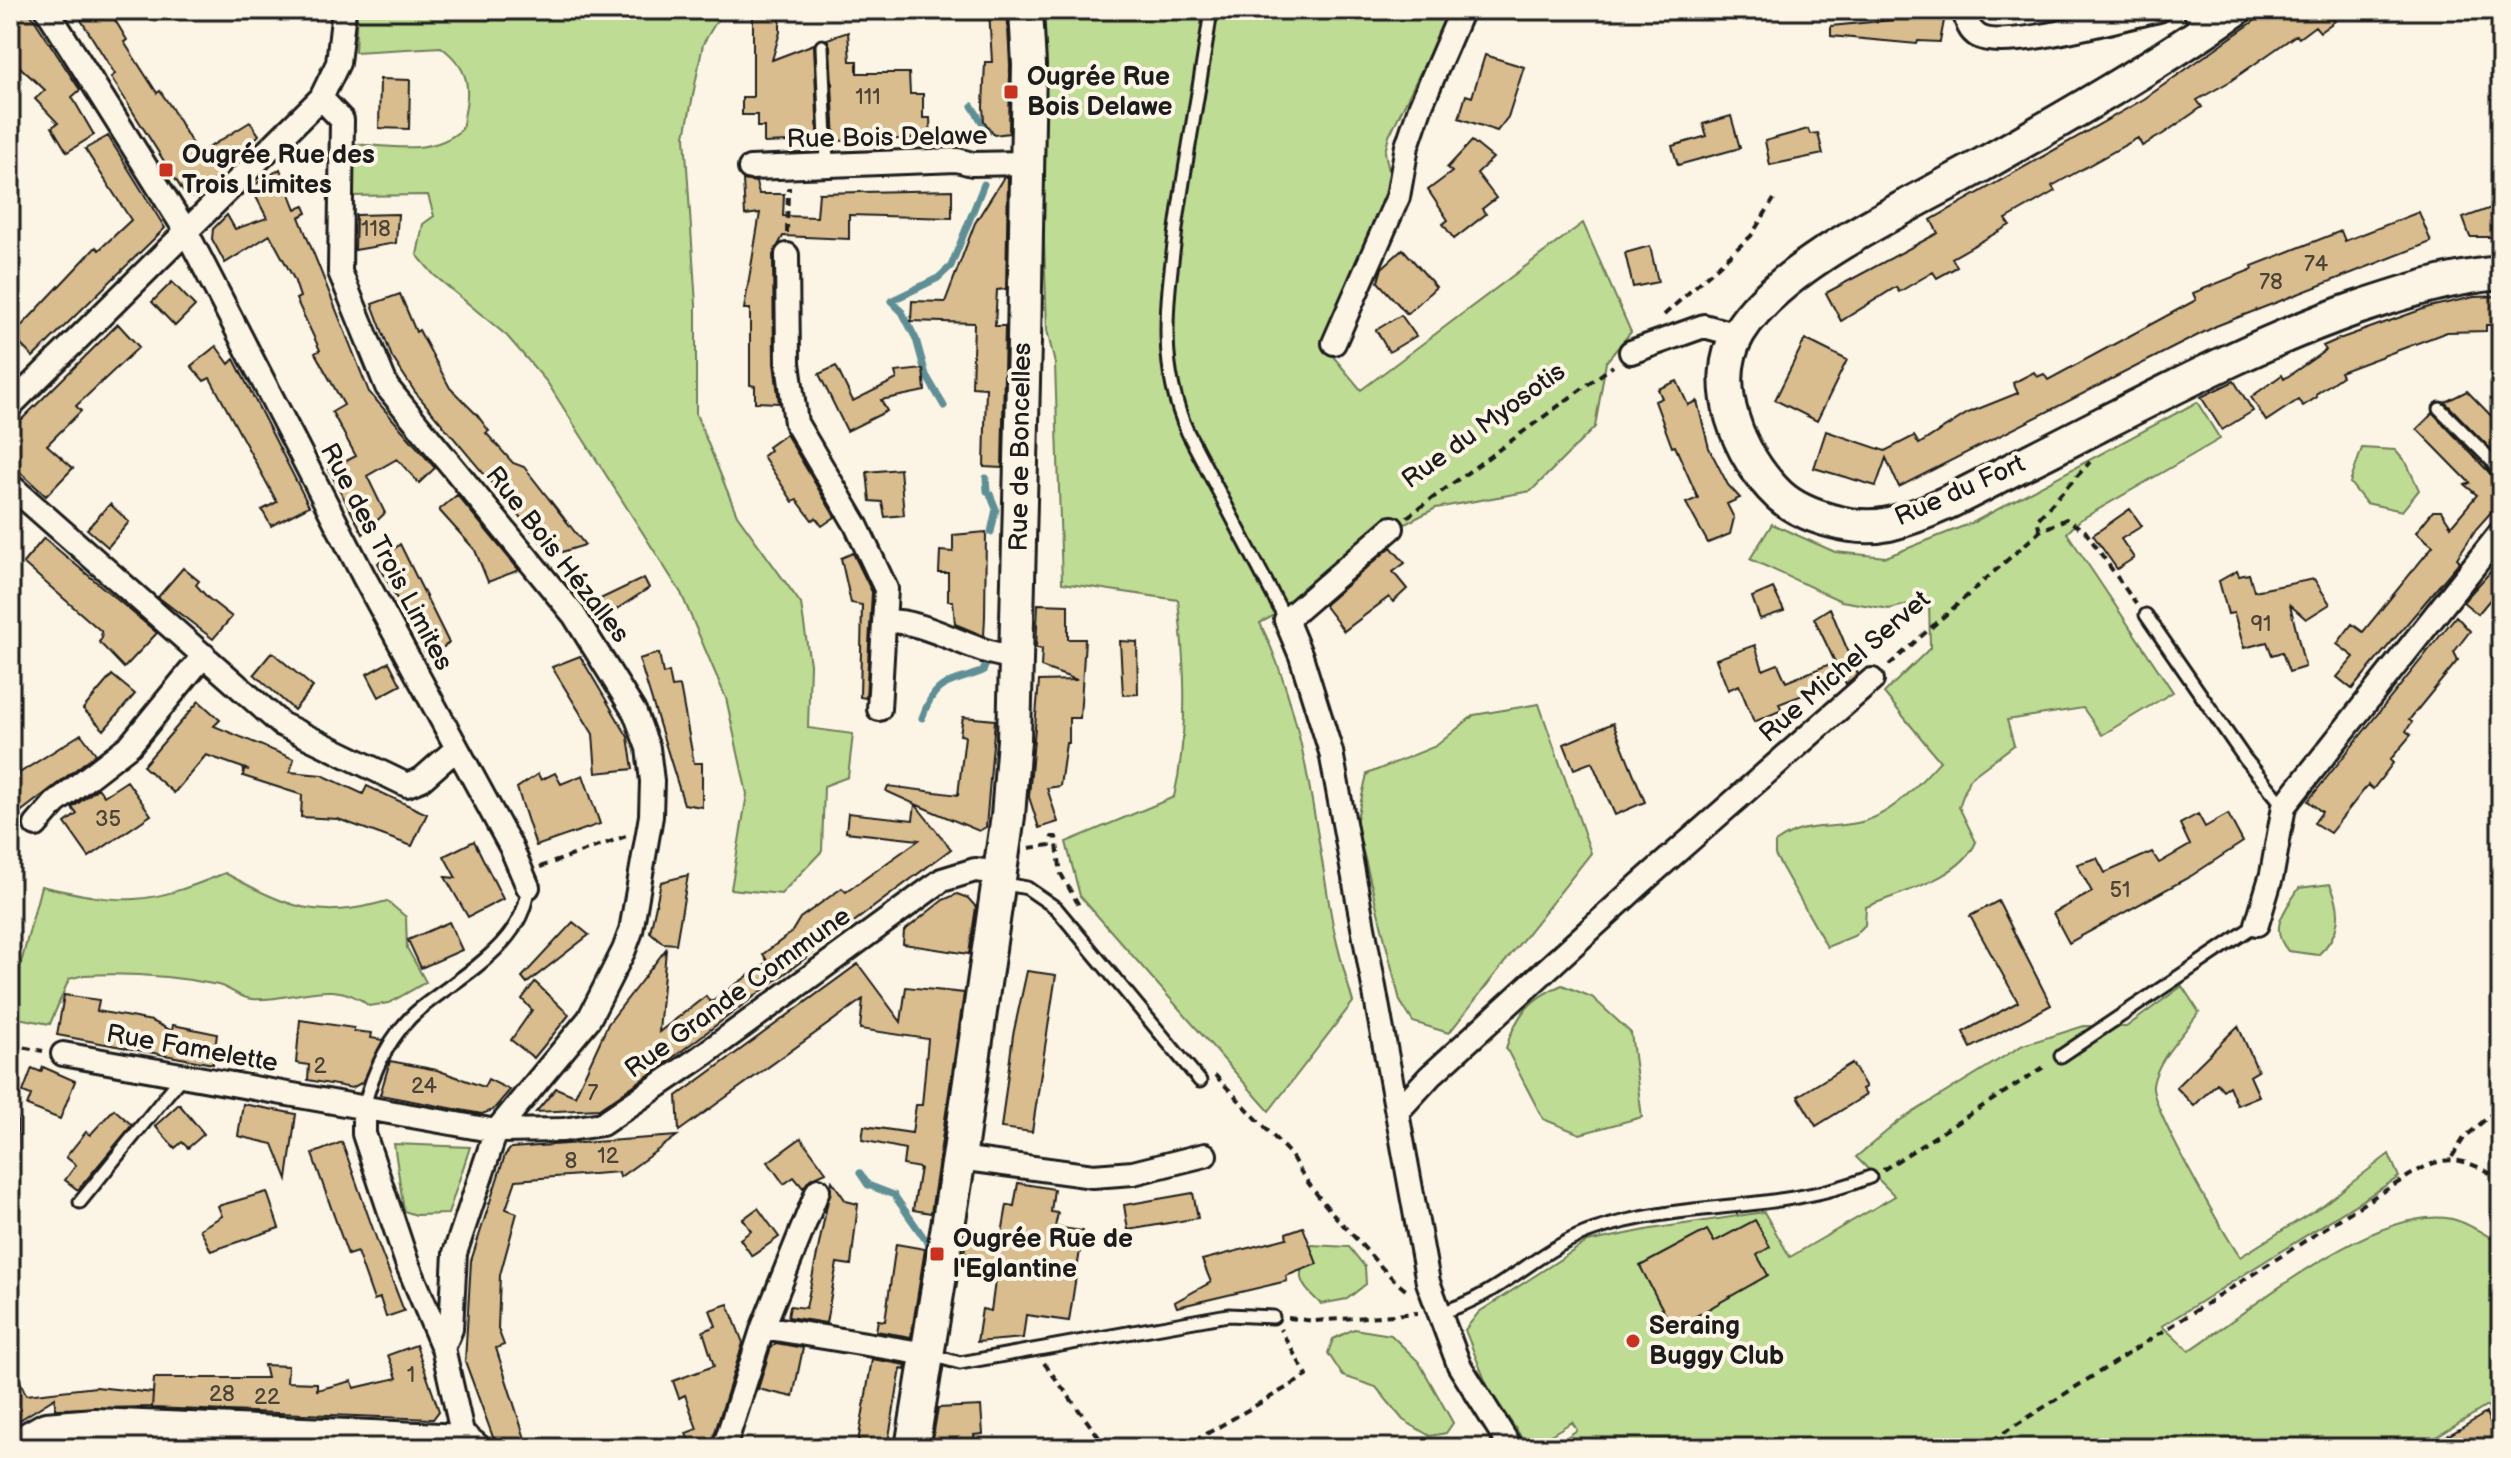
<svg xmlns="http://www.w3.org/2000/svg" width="2511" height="1458" font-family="'Balsamiq Sans',sans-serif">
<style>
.green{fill:#bedc94;stroke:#6d7c58;stroke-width:2}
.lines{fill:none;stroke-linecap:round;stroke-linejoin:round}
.stream{stroke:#5f8f95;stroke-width:7}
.building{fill:#dabd8e;stroke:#1c1c1c;stroke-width:2}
.lane-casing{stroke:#1c1c1c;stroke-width:17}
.street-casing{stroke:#1c1c1c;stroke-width:28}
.secondary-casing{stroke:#1c1c1c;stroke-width:38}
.path{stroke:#1c1c1c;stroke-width:4;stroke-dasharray:8 6;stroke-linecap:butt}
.lane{stroke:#fcf5e5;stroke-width:11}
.street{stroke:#fcf5e5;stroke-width:22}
.secondary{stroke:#fcf5e5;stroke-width:32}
.poi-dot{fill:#c8321e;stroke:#fcf5e5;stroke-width:3}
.labels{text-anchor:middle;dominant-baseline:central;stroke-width:8;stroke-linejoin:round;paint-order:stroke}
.number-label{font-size:22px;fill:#4c4438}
.poi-label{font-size:26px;font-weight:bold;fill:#1c1c1c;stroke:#fcf5e5;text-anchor:start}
.street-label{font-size:26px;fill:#1c1c1c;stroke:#fcf5e5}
</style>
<rect width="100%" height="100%" fill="#fcf5e5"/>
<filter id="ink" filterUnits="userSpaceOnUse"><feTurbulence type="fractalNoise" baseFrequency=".0125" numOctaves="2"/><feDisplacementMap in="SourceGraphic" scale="16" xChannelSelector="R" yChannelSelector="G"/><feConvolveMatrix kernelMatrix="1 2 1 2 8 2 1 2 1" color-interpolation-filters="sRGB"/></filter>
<g filter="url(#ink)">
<path class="green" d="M357,10H723L703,44L685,136L696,305V414L737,515L801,604L810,664L808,728L853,734L848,777L824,786L822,851L781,894L731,889L747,794L726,698L681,593L547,382L507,336L434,275L417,255L423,224L434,216L428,195L350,196L352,144C390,146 433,156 462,129C469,91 474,72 441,47L355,52Z
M1036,10H1451L1389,136L1385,152L1392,186L1326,348L1361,390L1583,223L1631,332L1606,362L1595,427L1531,491L1436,508L1399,527L1293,605L1260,623C1306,717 1314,824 1333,925C1338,951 1346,977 1353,1002L1269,1111L1080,896L1066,842L1174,797C1189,731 1185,667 1178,600L1062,583L1055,364L1047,330Z
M2197,402L2220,439L2080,520L2067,533L2173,692L2102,735L2083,708L2007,720L2014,745L1969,779L1959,807L1976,842C1960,879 1900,892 1866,907L1865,925L1854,936L1827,947L1775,855V843C1807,821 1822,830 1857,823C1890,817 1918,785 1940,761L1884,693L1930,648L1929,599L1889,609L1841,601L1750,559L1772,524L1835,552L1886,557L1974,522Z
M2362,448L2395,450L2407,464L2419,490L2402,511L2366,503L2350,483Z
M1539,704L1591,853L1449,1033L1413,1022L1400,1001L1356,823L1367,774L1436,746L1474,715Z
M225,873C288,907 316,921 387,901L406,917L407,948L426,982L389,1003L369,1006C333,975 294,1002 252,999C240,998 230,988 218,985C175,976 128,973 84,975L69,979L50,1024L12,1017L18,975L41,886C125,905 145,906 225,873Z
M2330,884C2343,911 2341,934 2318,955L2288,951C2268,927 2285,911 2299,888Z
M1562,985L1592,997L1631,1033L1642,1117L1580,1134L1543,1119L1506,1048C1516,1015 1530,998 1562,985Z
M2182,986L2199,1012C2183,1036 2158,1057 2153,1085C2150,1107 2224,1233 2240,1257L2323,1205L2389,1154L2399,1177L2162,1326L2189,1351C2252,1309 2376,1204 2452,1219C2467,1222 2488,1236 2501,1244V1431L2487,1406L2419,1448H1551L1577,1430L1572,1422L1529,1448L1489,1390L1465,1330L1479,1312L1587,1242L1651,1229L1764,1212L1790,1257L1895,1196L1856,1157L1899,1121L2023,1045L2084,1026L2126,1027Z
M394,1144L470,1147L448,1214L416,1215L404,1211Z
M1311,1245L1349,1247L1365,1267L1366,1284L1347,1299L1321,1304C1295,1280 1297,1276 1311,1245Z
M1354,1329L1391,1335L1419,1362L1453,1423L1446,1433L1430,1436L1403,1420L1376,1387L1343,1376L1328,1353L1333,1339Z"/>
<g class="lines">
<path class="stream" d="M972,106L988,132
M944,406L926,375L916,339L902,312L891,301L938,278L951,266L984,184
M986,478L987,491
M990,494L996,509L991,532
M922,718C936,678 948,685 983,671L987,662
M860,1173L868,1185L894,1195L927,1242"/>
</g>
<path class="building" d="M10,10H28L80,90L72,97L94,135L67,152L52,127L58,123L35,99L45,90L21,68L10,51Z
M97,10H109L127,40L124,42L157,93L160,91L171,107L198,154L250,122L259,135L197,198L186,196L111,77L115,74L81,20Z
M753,10H780V32L772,60L814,44L818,141L764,143V127H757V115H742V97H753Z
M989,10H1007L1010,65L1009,133L994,135L984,121L983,107L985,62H992Z
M1891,10H1946L1940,42L1918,41L1917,44L1831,36V26L1892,20Z
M2270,10H2337L2331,14L2335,21L2320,32L2315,26L2299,38L2296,35L2229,82L2197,100L2202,107L2163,134L2142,146L2138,138L2052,186L2055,191L2006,219L2010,225L1952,258L1957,267L1937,278L1933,272L1899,292L1896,287L1841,321L1826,293L1938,233L1931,220L2144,99Z
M848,32L850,61H857V73H909L910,94H923V118H930L931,138L835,141L830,46L827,39Z
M1485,55L1524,67L1508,117L1497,131L1459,118L1466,95L1472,97Z
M380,79L410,80L409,129L379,128Z
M1731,116L1740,148L1678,165L1672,146L1707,136L1703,124Z
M1808,129L1810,134L1818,133L1823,154L1770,165L1765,141Z
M108,136L165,228L33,357L12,336L96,247L99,250L131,220L85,149Z
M1472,141L1493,158L1477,173L1496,198L1482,209L1486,214L1454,239L1443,224L1448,220L1428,190L1452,172L1447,168Z
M280,169L296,209L304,206L307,213L299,217L369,392L435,468L419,483L397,459L367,476L385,513L363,534L329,470L356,456L332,412L344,405L315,353L320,350L296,299L300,297L294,279L270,235L225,263L212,239L213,229L227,215L235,229L267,218L251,187Z
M1004,177H1008L1006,289L997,290L995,326H1005L1002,468L984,467L986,388L972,387L974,323L911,321L912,301L945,302L975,223Z
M743,180L756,182L759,194H784L783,216L817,217L819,193L952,190V218L849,215V239L783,236L773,255L774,363L779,403L755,402V386L750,385V309H744L760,213L745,215Z
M2491,208L2501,237H2470L2463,218Z
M2419,212L2431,242L2216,326L1899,487L1886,458L1876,486L1814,468L1826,431L1885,451L1914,436L1919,444L1968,413L2018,393L2013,383L2034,372L2037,377L2044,374L2048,380L2196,300L2193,293L2253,269L2252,266L2341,231L2345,241Z
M398,214L396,243L355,250L356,215Z
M1650,246L1658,282L1633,287L1625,253Z
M1403,249L1436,287L1407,314L1378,282L1382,268Z
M172,282L195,306L175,326L152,302Z
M400,294L416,332L419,330L450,388L477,415L489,431L486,433L513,463L524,467L585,545L552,555L415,392L392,357L372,304Z
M2501,296V325H2486V331L2447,332L2340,372L2342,376L2316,394L2317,397L2303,406L2298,400L2266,421L2251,397L2282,375L2284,379L2326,350L2323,346L2339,339L2429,307L2474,297Z
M1401,315L1416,336L1389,352L1376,330Z
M118,324L139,347L76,406L81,411L47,445L73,468L46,496L10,463V431Z
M1805,339L1847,360L1817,421L1775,400Z
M216,346L229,364L234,359L309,506L271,526L262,510L277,502L210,378L204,381L191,366Z
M836,366L853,401L897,379L895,372L923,369L925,391L881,400L887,411L847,431L819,374Z
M1677,381L1688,405L1697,401L1709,448L1728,485L1740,498L1727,504L1734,518L1730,534L1708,543L1686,503L1698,498L1675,446L1672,447L1655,401L1662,398L1658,389Z
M2234,381L2253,411L2222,430L2201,397Z
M2467,391L2501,426V460L2445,402Z
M2433,413L2501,485V501L2476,529L2457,558L2460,561L2352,689L2337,677L2354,657L2337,644L2352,624L2363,632L2433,546L2416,532L2433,511H2441L2451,526L2477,495L2465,485L2470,483L2417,429Z
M786,434L835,517L822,526L816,518L812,520L797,500L793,502L763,456L770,450L768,447Z
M900,469L904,515L885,517L882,502L870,501L867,472Z
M457,495L477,519L519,570L488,582L475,550L439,510Z
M110,504L129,522L108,547L87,529Z
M2130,509L2142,526L2121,539L2134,558L2117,569L2093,535Z
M986,532L985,617L984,636L955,624L953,601H948V573H939L940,551L953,552V535Z
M44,538L157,633L124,668L99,642L102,638L101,631L23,563Z
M400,544L449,643L428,658L378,563Z
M1391,547L1405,563L1393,572L1407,589L1393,602L1389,597L1344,631L1324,605Z
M853,553L872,592L866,698L860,697L862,605L851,603L841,558Z
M2501,560V603L2492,597L2478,614L2463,602Z
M183,568L199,581L196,585L208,598L232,617L213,639L158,597Z
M2237,571L2239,576L2249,574L2254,591L2314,579L2330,604L2306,619L2290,605L2305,667L2289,672L2282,652L2272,655L2267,642L2244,648L2234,613L2228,614L2219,581Z
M644,578L649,588L603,618L594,602Z
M1773,588L1784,611L1760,619L1752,597Z
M1038,604L1068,605V639H1085L1080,718H1069V743H1066L1060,786L1047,788L1058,822L1039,828L1029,797L1039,681L1077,680L1041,667L1042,649L1036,648Z
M1830,608L1850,656L1860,654L1852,661L1858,674L1846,684L1840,672L1824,687L1779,704L1782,710L1754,722L1739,685L1728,690L1716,659L1755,645L1763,670L1778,664L1786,682L1835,662L1814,618Z
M2456,616L2470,631L2454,652L2458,660L2409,720L2412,722L2406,731L2411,735L2390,760L2393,763L2373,789L2368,785L2330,833L2314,823L2322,812L2308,801Z
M1120,641L1137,642L1138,694L1123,695Z
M272,652L313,687L294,710L254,674Z
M659,653L663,674L669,672L672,687L680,686L694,763H702V807L684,804L639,659Z
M580,656L628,737L633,769L596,773L593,734L552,667Z
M389,662L401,685L379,697L367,674Z
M112,675L135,694L104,730L83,709Z
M199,701L220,720L214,726L294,759L290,772L322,775L363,794L367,786L427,814L412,846L338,819L301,817L302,795L243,776L244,769L249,770L206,755L174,793L143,766Z
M963,717L995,720L986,827L979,831L915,804L951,849L659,1068L599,1109L536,1112L556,1088L575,1096L608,1024L666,949L659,1032L706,996L710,1002L768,962L763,954L791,933L800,918L842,888L846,892L919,840L846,832L848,813L913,820L915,804L886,791L888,786L958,795L965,736L960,735Z
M1613,723L1645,802L1615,815L1592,762L1574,769L1564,744Z
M81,734L96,754L10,820V779Z
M555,773L561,784L583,775L600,824L536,846L517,788L538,774L541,780Z
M127,781L151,815L89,857L65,823L77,814L72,808L98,788L104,796Z
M2198,814L2205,827L2228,814L2243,842L2191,876L2069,943L2053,913L2092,892L2077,864L2097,858L2105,873L2152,852L2159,863L2190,845L2180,824Z
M474,841L503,899L468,917L445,877L456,878L444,856Z
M688,875L676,944L663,943L650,932L661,882Z
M957,894L968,898L976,907L969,954L903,944L904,931L943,900Z
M1998,901L2051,1005L1971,1048L1963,1032L2018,1002L1970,916Z
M449,922L462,950L421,968L408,940Z
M573,922L589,935L527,983L522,977Z
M858,964L901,1022L906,987L964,993L931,1213L913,1210L920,1168L903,1165L905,1149L862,1140L864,1126L912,1133L916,1105H922L928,1039L860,1029L863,999L679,1131L677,1096Z
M1027,971L1056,975L1032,1132L1001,1128L1013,1035Z
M535,982L569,1015L534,1058L511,1040L532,1010L522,999Z
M64,995L99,1000L97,1011L152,1021L172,1031L173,1025L217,1034L213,1064L57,1035Z
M300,1020L354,1028V1031L372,1033L371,1038L383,1040L363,1082L352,1088L308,1080L309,1065L296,1063Z
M2238,1026L2258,1071L2250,1076L2259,1096L2237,1105L2229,1086L2223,1090L2217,1083L2194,1106L2176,1087Z
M390,1061L437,1070L484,1087L488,1079L510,1090L493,1110L482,1114L380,1095Z
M1852,1063L1866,1087L1862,1089L1866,1095L1816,1126L1798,1096Z
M43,1067L75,1081L60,1119L27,1106L31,1095L23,1092L32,1068L41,1072Z
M179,1104L204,1134L188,1148L182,1142L175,1148L155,1126Z
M243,1104L296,1114L287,1179L273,1144L238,1136Z
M114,1109L132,1125L78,1190L65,1180L76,1165L66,1157L86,1132L90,1135Z
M677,1136L620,1177L619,1172L516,1180L506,1209L517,1213L500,1275L498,1329L504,1345L496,1348L528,1448H497L465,1361L471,1261L505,1155L511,1148Z
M801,1138L826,1172L810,1179L803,1188L794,1177L784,1184L768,1162Z
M342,1142L379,1246L404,1311L386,1317L380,1298L374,1300L357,1252L348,1255L312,1154Z
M832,1181L846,1201L858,1204L851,1265L837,1263L826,1323L788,1317L790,1306L806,1308Z
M1018,1183L1054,1189L1051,1212L1058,1213L1055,1227L1083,1231L1069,1321L1026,1315L1023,1338L977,1342L982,1309L991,1311L996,1274L964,1252L969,1228L1002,1234L1007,1205L1014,1206Z
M267,1192L279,1228L211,1251L200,1229L222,1216L218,1206Z
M1193,1193L1198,1218L1128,1230L1124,1205Z
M758,1208L779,1237L752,1256L740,1239L751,1231L743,1219Z
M1755,1220L1770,1247L1757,1255L1768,1275L1673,1329L1640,1266L1707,1230L1714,1242Z
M1303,1227L1317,1264L1286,1276L1287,1281L1177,1307L1175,1302L1211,1282L1202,1260L1287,1238L1286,1233Z
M896,1244L925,1249L911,1337L876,1331L878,1320L885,1321Z
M728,1304L743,1343L710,1448H691L686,1433L697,1429L685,1395L679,1398L673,1381L714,1366L703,1331L716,1326L710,1310Z
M776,1343L803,1348L793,1397L758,1389L771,1347Z
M416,1345L439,1411L433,1419L152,1408L154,1378H267L264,1365L288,1366L287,1382L317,1383V1390L352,1381L354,1388L397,1378L388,1355Z
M10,1358L26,1395L96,1387L153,1393L152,1407L55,1409V1398L10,1426Z
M872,1359L906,1365L905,1370L901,1369L887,1448H857Z
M981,1406L983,1434L974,1435L976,1448H931L938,1408Z
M2486,1413L2501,1448H2425L2460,1429Z"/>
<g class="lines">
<g class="lane-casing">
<path id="lane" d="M1211,10C1201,83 1186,155 1176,229C1167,300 1157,365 1188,433L1286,620
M822,46L827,163
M2440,409L2492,461L2501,477
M2146,615L2245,759L2284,806
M1001,883L1027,888L1056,908L1200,1081
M2061,1056L2257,924
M364,1108C372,1072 391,1032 421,1008C461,975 524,945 528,887
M10,1121V1147
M80,1202L183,1075
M1439,1313C1503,1295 1536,1249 1594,1230C1684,1200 1782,1213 1870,1177
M931,1355L960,1363L1228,1315L1273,1317"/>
</g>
<g class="street-casing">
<path id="street" d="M47,10L186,231L364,577L511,847L528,887
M1964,10C1967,21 1968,30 1978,36C2003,52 2125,17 2159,10
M2194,10L2205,13L2216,24
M321,98L342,120L340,272L387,387L574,615L635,713L648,748L652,781L651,816L631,931L624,950L589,1019L496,1131L455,1253L451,1329L443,1348
M750,168L957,160L972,164L1025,163
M787,255L788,363L796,423L856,525L886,589L879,709
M1334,343L1398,197L1407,146L1421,105L1462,10
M1631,352L1704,326L1737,335
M10,406L321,98L338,63L344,10
M10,485L281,724L407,785L422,779L456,749
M1392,528L1286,620L1301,656L1331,752L1428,1282L1459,1365L1511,1448
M887,621C931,621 971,654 1016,657
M36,825L55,803L130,745L204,655
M2257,924L2272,874L2284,806L2501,532
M63,1054L496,1131L563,1130L602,1124L699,1058L942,880L975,870L1002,873
M364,1108V1134L407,1263L443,1348L464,1441
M1398,1111L1430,1076L1640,884L1872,680
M959,1158L1093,1176L1133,1173L1205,1155
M763,1327L927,1354
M724,1448L763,1327L818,1190"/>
</g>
<g class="secondary-casing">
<path id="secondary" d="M2235,10C2154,67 2068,116 1982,165C1910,206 1781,263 1739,332C1708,383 1739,457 1779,495C1803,517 1856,532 1889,524C1938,512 1986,482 2031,460C2139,406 2243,348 2357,308C2405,292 2450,277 2501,273
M12,1448L46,1429L95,1425L464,1441L473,1448
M912,1448L959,1158L1008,816L1014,740L1024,342L1029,65L1026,10"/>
</g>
<path class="path" d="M787,233L788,189H791
M1664,315L1751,236L1774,199
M1407,517L1613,366
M2040,531L2037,520L2090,462
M1889,665L2040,531L2066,519L2085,531L2136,604
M1029,848L1050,845L1052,837H1056L1061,874L1081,909
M540,867L626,836
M10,1045L43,1051
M1215,1075L1291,1155C1310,1190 1332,1213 1359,1242C1375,1260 1388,1276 1407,1291
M2452,1157L2464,1138L2501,1106
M1883,1170L2047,1065
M1288,1318L1315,1321L1418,1313
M1044,1363L1107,1448
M1182,1448L1307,1376L1280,1329
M1980,1448L2377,1195C2431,1165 2443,1142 2501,1180"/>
<use href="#lane" class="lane"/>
<use href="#street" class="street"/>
<use href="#secondary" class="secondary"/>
</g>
</g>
<g class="poi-dot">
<rect x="1003" y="84" width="16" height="16" rx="4"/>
<rect x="158" y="162" width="16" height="16" rx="4"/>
<rect x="929" y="1246" width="16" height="16" rx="4"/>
<circle cx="1633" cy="1341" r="8"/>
</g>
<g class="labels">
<g class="number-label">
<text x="868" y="97">111</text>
<text x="376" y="229">118</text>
<text x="2316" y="264">74</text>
<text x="2271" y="282">78</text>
<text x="2261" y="624">91</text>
<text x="108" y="819">35</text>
<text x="2120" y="890">51</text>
<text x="320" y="1066">2</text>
<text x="424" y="1086">24</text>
<text x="593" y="1093">7</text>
<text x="608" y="1156">12</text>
<text x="571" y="1161">8</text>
<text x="411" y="1375">1</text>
<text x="222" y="1394">28</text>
<text x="267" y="1397">22</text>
</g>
<g class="poi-label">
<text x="1027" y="77">Ougrée Rue<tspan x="1027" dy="30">Bois Delawe</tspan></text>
<text x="182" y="155">Ougrée Rue des<tspan x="182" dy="30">Trois Limites</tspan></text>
<text x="953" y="1239">Ougrée Rue de<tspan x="953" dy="30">l'Eglantine</tspan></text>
<text x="1649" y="1326">Seraing<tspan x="1649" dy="30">Buggy Club</tspan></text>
</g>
<g class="street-label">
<text transform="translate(887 138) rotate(-1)">Rue Bois Delawe</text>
<text transform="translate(1484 426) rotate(-36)">Rue du Myosotis</text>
<text transform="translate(1021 447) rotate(-89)">Rue de Boncelles</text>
<text transform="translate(1960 491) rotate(-24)">Rue du Fort</text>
<text transform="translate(557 555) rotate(52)">Rue Bois Hézalles</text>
<text transform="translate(386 557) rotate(62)">Rue des Trois Limites</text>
<text transform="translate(1845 667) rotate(-41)">Rue Michel Servet</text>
<text transform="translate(738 993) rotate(-36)">Rue Grande Commune</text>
<text transform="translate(192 1049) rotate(10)">Rue Famelette</text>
</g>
</g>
<rect width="2511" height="1458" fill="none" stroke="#fcf5e5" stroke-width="40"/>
<rect x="20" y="20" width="2471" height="1418" fill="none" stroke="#1c1c1c" stroke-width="3" filter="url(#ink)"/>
</svg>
